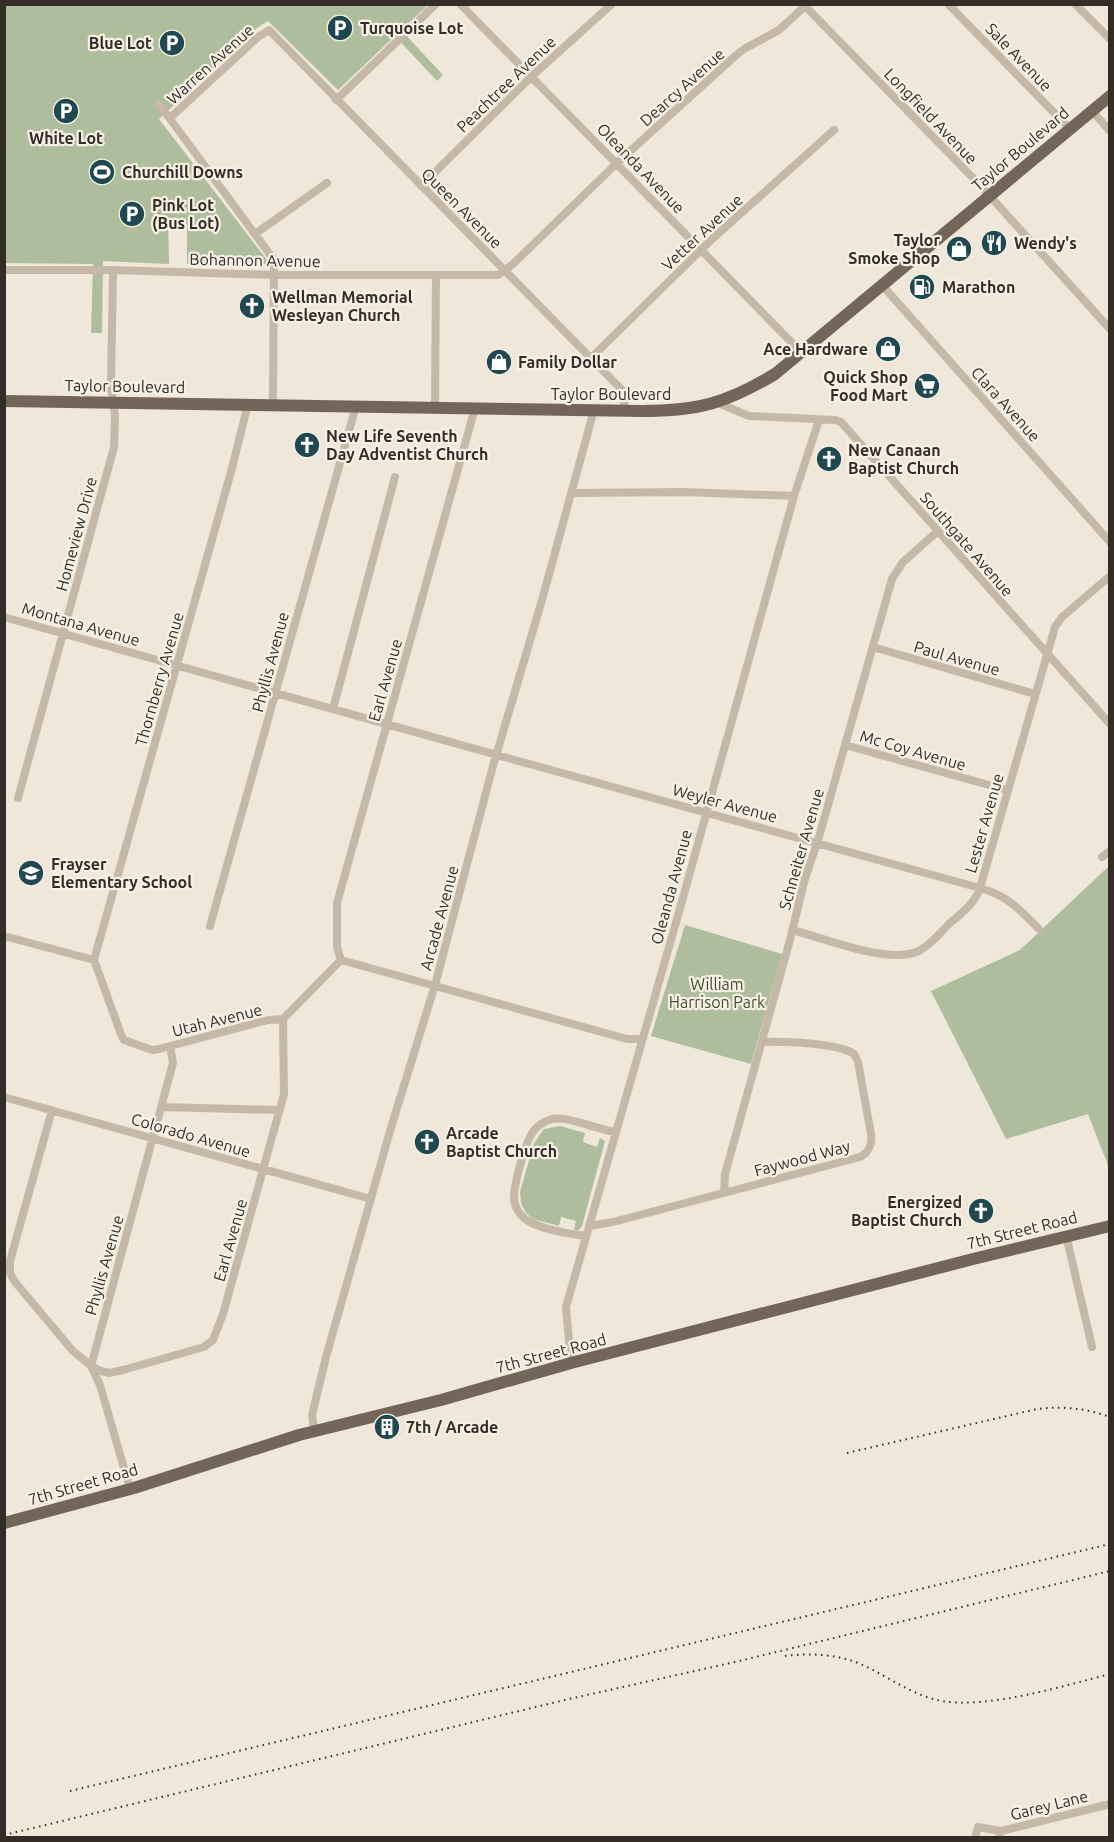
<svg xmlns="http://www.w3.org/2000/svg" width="1114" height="1842" font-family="Ubuntu,sans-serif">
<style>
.green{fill:#aebd9b}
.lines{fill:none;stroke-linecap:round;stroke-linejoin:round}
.minor{stroke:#c6b8a7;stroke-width:8}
.primary{stroke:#746559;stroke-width:12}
.rail{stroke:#332c27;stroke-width:2;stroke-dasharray:1.5 4.5;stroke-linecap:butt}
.labels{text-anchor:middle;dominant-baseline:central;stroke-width:4.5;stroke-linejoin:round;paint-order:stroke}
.poi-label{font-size:16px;font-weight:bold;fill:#332c27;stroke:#f7f1e5;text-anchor:start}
.street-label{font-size:16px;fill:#332c27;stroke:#f7f1e5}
.park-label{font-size:16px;fill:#3f4f2d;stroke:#f7f1e5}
</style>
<rect width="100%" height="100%" fill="#efe7da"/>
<path class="green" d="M5,5H428L401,30L443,75L437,81L395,36L338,90L268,21L257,28L159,119L270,264H187V224H168L169,264L103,261L102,333H91L93,264L5,263Z
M1109,866V1168L1088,1114L1006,1139L931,991L1020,950Z
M685,925L782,954L751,1064L651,1036Z
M560,1126L585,1133L583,1142L597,1147L600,1138L605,1141L582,1226L578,1231L574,1230L576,1221L561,1217L559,1226L533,1219L526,1213L521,1203L520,1192L534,1143L544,1129Z"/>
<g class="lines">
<path class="minor" d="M460,4L801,352
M803,4L979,184L1110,329
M948,4L1070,129
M1075,4L1110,39
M336,100L436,4
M159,104L274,260L273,404
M1092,111L1110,131
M170,118L258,37L269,30L624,392V411
M421,186L532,76L612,4
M255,234L327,183
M4,270H113L275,275H498L512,265L617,163L734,57L744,49L779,30L805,6
M882,285L1110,542
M591,358L711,240L834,130
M718,403L749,416L835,420L841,422L1110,724
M435,407L436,275
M572,493L685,492L794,496
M4,617L511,759L980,888C1008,896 1019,909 1039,929
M873,647L1035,694
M333,709L395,477
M845,745L1007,790
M18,798L114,447L115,415L111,386L113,270
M1102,857L1110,851
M210,926L356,406
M792,930C825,938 888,965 919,951C931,945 941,932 950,923C962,913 975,903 980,888L1055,627L1062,617L1110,576
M4,936L94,960L122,1037L124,1040L152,1050L159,1049L268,1020L283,1019L341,960
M94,960L231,472L248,404
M341,960L337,947V903L475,408
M341,960L627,1039H642
M4,1097L371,1199
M161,1107L280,1110
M52,1110L10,1261V1273L15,1282L72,1350L91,1366L101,1371L109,1373L123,1370L204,1347L213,1340L223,1314L284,1094L283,1019
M724,1193L725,1174L790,940L804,882L819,837L892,579L903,562L938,531
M589,1226L613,1222L860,1157C870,1152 872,1144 871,1134L858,1062L854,1054C839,1043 781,1041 762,1042
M1066,1235L1092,1347
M586,1236C570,1234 531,1228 521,1215C517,1210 514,1204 514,1198C514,1184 526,1137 536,1128C540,1123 546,1121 552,1119C570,1116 597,1130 616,1132
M571,1363L566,1307L681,905L794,496L819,420
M314,1432L312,1415L326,1357L390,1131L435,985L493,766L542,600L594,410
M130,1489L100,1385L91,1366L173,1063L170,1046
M975,1838L978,1827L1001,1831
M999,1838L1001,1831L1110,1804"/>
<path class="primary" d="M4,401L642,411C698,411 727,403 775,374L1110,96
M4,1523L134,1488L299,1435L441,1400L571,1363L973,1259L1110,1226"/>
<path class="rail" d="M847,1453L1037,1409C1062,1406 1085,1408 1110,1417
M785,1656C810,1653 835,1654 858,1663C887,1675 910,1695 942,1701C988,1709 1063,1686 1110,1674
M70,1791L1110,1544
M4,1835L569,1699L735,1662L1110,1571"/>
</g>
<defs>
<g id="parking-disc" transform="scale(1.35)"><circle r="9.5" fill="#204851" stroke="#f7f1e5"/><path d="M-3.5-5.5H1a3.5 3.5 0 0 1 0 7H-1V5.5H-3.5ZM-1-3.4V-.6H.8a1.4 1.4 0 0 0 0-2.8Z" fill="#fff"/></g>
<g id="stadium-disc" transform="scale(1.35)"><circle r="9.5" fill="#204851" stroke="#f7f1e5"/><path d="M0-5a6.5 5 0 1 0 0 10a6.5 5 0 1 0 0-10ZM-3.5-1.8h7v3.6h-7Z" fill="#fff"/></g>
<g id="restaurant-disc" transform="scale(1.35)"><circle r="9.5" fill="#204851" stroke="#f7f1e5"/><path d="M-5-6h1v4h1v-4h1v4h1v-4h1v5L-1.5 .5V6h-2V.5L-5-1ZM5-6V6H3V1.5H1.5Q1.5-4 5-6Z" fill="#fff"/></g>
<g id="shop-disc" transform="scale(1.35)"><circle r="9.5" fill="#204851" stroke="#f7f1e5"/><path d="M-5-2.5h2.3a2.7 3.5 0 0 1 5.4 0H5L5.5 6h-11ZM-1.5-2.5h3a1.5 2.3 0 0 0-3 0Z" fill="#fff"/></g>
<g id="fuel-disc" transform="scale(1.35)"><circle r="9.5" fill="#204851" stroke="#f7f1e5"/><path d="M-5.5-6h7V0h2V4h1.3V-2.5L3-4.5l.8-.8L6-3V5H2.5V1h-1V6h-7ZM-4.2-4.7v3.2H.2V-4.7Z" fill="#fff"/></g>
<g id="church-disc" transform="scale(1.35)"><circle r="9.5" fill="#204851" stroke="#f7f1e5"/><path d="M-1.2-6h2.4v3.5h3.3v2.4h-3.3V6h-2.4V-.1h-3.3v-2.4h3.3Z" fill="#fff"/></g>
<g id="supermarket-disc" transform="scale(1.35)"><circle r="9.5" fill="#204851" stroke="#f7f1e5"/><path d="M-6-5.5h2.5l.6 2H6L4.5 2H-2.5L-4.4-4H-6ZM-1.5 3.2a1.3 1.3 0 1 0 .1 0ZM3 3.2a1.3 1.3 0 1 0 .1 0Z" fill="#fff"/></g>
<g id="school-disc" transform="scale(1.35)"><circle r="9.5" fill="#204851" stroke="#f7f1e5"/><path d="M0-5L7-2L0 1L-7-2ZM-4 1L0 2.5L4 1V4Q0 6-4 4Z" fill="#fff"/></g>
<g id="building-disc" transform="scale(1.35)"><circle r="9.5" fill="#204851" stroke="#f7f1e5"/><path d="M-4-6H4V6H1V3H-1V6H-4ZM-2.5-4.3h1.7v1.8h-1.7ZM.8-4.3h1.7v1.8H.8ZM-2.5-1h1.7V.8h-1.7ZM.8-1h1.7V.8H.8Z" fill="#fff"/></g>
</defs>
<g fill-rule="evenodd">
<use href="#parking-disc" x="340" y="28"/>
<use href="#parking-disc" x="172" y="43"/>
<use href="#parking-disc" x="66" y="111"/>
<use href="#stadium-disc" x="102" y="172"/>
<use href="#parking-disc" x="132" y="214"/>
<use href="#restaurant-disc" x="994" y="243"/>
<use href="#shop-disc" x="959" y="249"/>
<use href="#fuel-disc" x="922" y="287"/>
<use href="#church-disc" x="252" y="306"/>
<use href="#shop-disc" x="888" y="349"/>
<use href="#shop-disc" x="499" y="362"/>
<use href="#supermarket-disc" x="927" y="386"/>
<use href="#church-disc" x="307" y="445"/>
<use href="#church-disc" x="829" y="459"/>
<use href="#school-disc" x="31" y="873"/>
<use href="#church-disc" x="427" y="1142"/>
<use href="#church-disc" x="981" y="1211"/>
<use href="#building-disc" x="387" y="1427"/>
</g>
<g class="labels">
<g class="poi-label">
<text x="360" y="28">Turquoise Lot</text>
<text x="152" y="43" text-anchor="end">Blue Lot</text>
<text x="66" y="138" text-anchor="middle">White Lot</text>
<text x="122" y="172">Churchill Downs</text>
<text x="152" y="205">Pink Lot<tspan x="152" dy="18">(Bus Lot)</tspan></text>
<text x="940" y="240" text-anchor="end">Taylor<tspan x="940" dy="18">Smoke Shop</tspan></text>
<text x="1014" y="243">Wendy's</text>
<text x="942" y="287">Marathon</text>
<text x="272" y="297">Wellman Memorial<tspan x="272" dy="18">Wesleyan Church</tspan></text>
<text x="868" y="349" text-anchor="end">Ace Hardware</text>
<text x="518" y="362">Family Dollar</text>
<text x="908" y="377" text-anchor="end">Quick Shop<tspan x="908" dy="18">Food Mart</tspan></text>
<text x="326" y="436">New Life Seventh<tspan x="326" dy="18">Day Adventist Church</tspan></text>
<text x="848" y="450">New Canaan<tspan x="848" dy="18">Baptist Church</tspan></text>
<text x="51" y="864">Frayser<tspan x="51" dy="18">Elementary School</tspan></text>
<text x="446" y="1133">Arcade<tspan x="446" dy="18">Baptist Church</tspan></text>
<text x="962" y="1202" text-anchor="end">Energized<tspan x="962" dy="18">Baptist Church</tspan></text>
<text x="406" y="1427">7th / Arcade</text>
</g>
<g class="street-label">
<text transform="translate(1019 57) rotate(46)">Sale Avenue</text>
<text transform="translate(210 64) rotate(-42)">Warren Avenue</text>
<text transform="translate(506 84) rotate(-44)">Peachtree Avenue</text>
<text transform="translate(682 87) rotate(-42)">Dearcy Avenue</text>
<text transform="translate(931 116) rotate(46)">Longfield Avenue</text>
<text transform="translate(1020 149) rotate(-40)">Taylor Boulevard</text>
<text transform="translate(641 168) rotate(46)">Oleanda Avenue</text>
<text transform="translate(462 208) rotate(45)">Queen Avenue</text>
<text transform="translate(702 232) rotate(-43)">Vetter Avenue</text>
<text transform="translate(255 260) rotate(1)">Bohannon Avenue</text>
<text transform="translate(125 386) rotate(1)">Taylor Boulevard</text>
<text x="611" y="394">Taylor Boulevard</text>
<text transform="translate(1006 404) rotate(48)">Clara Avenue</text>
<text transform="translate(76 534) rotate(-75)">Homeview Drive</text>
<text transform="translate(967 544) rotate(49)">Southgate Avenue</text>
<text transform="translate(81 624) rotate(16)">Montana Avenue</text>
<text transform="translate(957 658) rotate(16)">Paul Avenue</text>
<text transform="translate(270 662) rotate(-75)">Phyllis Avenue</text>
<text transform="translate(159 679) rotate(-74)">Thornberry Avenue</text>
<text transform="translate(385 680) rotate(-74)">Earl Avenue</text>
<text transform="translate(913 750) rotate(16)">Mc Coy Avenue</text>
<text transform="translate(725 803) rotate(15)">Weyler Avenue</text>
<text transform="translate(984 823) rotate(-74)">Lester Avenue</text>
<text transform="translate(801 849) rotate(-74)">Schneiter Avenue</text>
<text transform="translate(671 887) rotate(-75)">Oleanda Avenue</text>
<text transform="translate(439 918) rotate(-75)">Arcade Avenue</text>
<text transform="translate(217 1020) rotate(-14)">Utah Avenue</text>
<text transform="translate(191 1135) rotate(16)">Colorado Avenue</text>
<text transform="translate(802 1158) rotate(-15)">Faywood Way</text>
<text transform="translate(1022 1230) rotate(-14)">7th Street Road</text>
<text transform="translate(230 1240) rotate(-74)">Earl Avenue</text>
<text transform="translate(104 1265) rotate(-74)">Phyllis Avenue</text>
<text transform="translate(551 1353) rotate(-15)">7th Street Road</text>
<text transform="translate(83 1484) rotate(-16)">7th Street Road</text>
<text transform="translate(1049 1805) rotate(-14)">Garey Lane</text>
</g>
<g class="park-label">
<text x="717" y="984">William<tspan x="717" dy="18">Harrison Park</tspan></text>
</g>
</g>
<rect width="1114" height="1842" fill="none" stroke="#332c27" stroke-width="12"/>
</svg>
